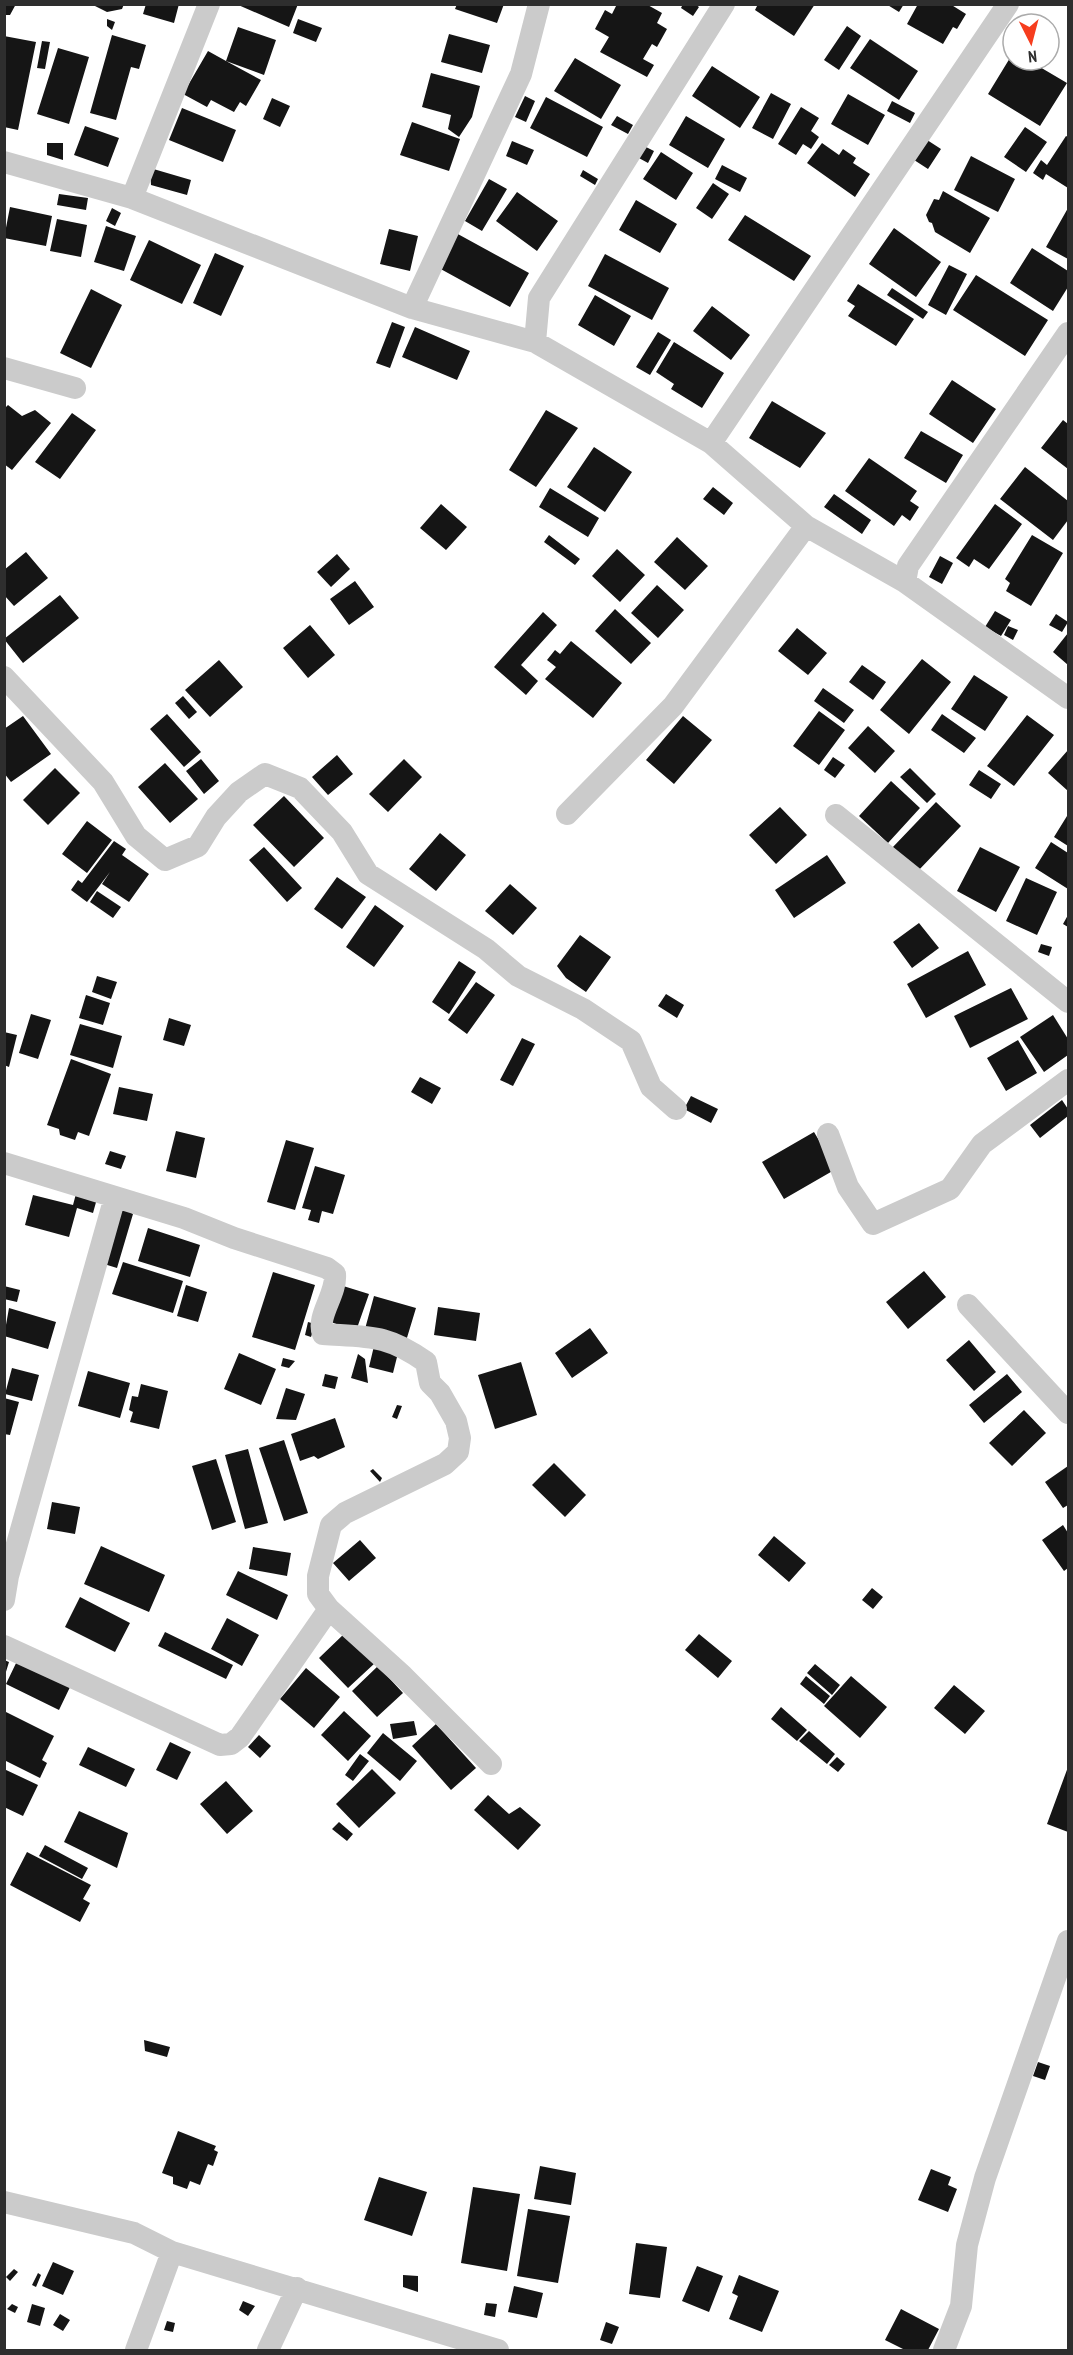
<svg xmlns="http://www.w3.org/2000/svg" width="1073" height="2355" font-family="'PT Sans Narrow',sans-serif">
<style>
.building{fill:#151515}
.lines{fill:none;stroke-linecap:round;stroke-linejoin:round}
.minor{stroke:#cbcbcb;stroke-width:22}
</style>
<rect width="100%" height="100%" fill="#fff"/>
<path class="building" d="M4,4H16L10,15H4Z
M91,4H124L122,9L107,12Z
M146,4H179L174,23L143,14Z
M236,4H298L289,27Z
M457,4H504L497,23L455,9Z
M617,4H646L662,13L657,23L667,29L657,47L652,44L643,59L654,65L647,77L600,52L609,37L595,29L605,10L612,14Z
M683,4H695L699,7L693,16L681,8Z
M758,4H815L794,36L755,10Z
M886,4H904L899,12Z
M918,4H950L966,14L957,29L953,27L943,44L907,24Z
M107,19L115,22L112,30L107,26Z
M298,19L322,28L316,42L293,33Z
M847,26L861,36L839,70L824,60Z
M238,27L276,40L264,75L226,61L261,80L246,106L240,102L234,112L211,100L207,107L183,94L208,51L226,61Z
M449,34L490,45L482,73L441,62Z
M112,35L146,45L139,69L131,67L116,120L90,113Z
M4,36L36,42L18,130L4,127Z
M870,39L918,71L899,100L850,68Z
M42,41L50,42L45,69L37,68Z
M58,48L89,57L69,124L37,114Z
M1013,53V60H1028L1067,83L1040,126L988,94Z
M575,58L621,85L601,119L554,91Z
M712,66L760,97L740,128L692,96Z
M431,73L480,86L472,117L459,137L448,129L451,115L422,107Z
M771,93L791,104L773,139L752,128Z
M848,94L885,115L868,145L831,124Z
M525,96L535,101L526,122L515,117Z
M546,97L603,127L587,157L530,128Z
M272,98L290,106L280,127L263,119Z
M892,101L915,113L910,123L887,111Z
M801,107L819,118L811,131L819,137L811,149L803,144L796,155L778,144Z
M182,108L236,130L223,162L169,140Z
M617,116L633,125L628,134L611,125Z
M686,116L725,139L708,168L669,145Z
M412,122L460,139L449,171L400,155Z
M85,126L119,138L108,167L74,155Z
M1025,127L1047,142L1026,172L1004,157Z
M1066,136L1068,137V188L1046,174L1043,180L1033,173L1041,160L1047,165Z
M924,138L941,149L928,169L911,158Z
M512,141L534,150L527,165L506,156Z
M47,143H63V160L47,155Z
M822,143L839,155L843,149L856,158L853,163L870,174L855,197L807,163Z
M644,146L654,151L648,163L637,157Z
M661,152L693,173L676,200L643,179Z
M971,156L1015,179L998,212L954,190Z
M722,165L747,178L740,192L715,179Z
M150,168L191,180L187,195L151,185Z
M583,170L598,179L595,185L580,176Z
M489,179L507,189L482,231L465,221Z
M713,183L729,194L712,219L696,208Z
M943,191L990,218L970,253L935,232L932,223L929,222L926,215L934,199L939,200Z
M517,192L558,221L537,251L496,221Z
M59,194L88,198L86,210L57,205Z
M636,200L677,224L660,253L619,230Z
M10,207L52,216L46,246L4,238Z
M112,208L121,213L115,226L106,221Z
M1068,208V259L1046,247Z
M745,215L811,256L794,281L728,240Z
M57,219L87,225L81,257L50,251Z
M106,226L136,236L124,271L94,262Z
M894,228L941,262L916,297L869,264Z
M389,229L418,236L410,271L380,264Z
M456,233L529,273L510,307L437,267Z
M149,240L201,265L182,304L130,280Z
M1032,248L1068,271V287L1053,311L1010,283Z
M215,253L244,266L221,316L193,303Z
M605,254L669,288L652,320L588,286Z
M949,265L967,274L946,315L928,305Z
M976,275L1048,320L1025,356L953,310Z
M858,284L914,319L896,346L848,316L855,306L847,301Z
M892,288L928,312L923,319L887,295Z
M91,289L122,305L91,368L60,353Z
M595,295L631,316L614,346L578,325Z
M712,306L750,335L731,360L693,331Z
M392,322L405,327L390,368L376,363Z
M415,327L470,351L457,380L402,357Z
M658,332L671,340L650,375L636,367Z
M674,342L724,373L702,408L671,389L674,384L656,372Z
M952,380L996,409L973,443L929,414Z
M772,401L826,433L800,468L749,438Z
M8,405L22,416L35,410L51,423L12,470L4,464V409Z
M546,410L578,428L536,487L509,470Z
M72,413L96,430L60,479L35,462Z
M1063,420L1068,424V469L1041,448Z
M921,431L963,455L946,483L904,458Z
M594,447L632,472L605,512L567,487Z
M869,458L917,491L910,501L919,507L910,521L902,515L894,526L845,491Z
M1025,467L1068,501V520L1053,540L1000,499Z
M713,487L733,503L724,515L703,499Z
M550,488L599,518L588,537L539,507Z
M834,494L871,520L862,534L824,507Z
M441,504L467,527L446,550L420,528Z
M995,504L1022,524L989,569L974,559L969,567L956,558Z
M549,535L580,559L575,565L544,542Z
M1032,535L1063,553L1031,606L1006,591L1010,583L1005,579Z
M677,537L708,566L685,590L654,562Z
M617,549L645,575L620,602L592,576Z
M26,552L48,578L14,606L4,595V570Z
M337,554L350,569L331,587L317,572Z
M940,556L953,563L942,584L929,577Z
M355,581L374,607L349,625L330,599Z
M657,585L684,610L658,638L631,613Z
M60,595L79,618L23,663L4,639Z
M615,609L651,643L631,664L595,631Z
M995,611L1011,620L1001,636L985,627Z
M543,612L557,625L521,665L538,681L526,695L494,667Z
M1056,614L1068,622L1062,632L1049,625Z
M310,625L335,655L308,678L283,648Z
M1008,626L1018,630L1013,640L1004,635Z
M797,628L827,653L808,675L778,651Z
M1068,633V665L1053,652Z
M571,641L622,683L593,718L545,679L556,667L547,660L555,650L560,654Z
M922,659L951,682L909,734L880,710Z
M219,660L243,687L210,717L185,690Z
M862,665L886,682L873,700L849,682Z
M974,675L1008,697L985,731L951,709Z
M823,688L854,710L844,723L814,701Z
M183,696L197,712L189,719L175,703Z
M819,711L845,730L819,765L793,746Z
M167,714L201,752L184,767L150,729Z
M942,714L976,738L964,753L931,730Z
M1027,715L1054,735L1014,786L987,766Z
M23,716L51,754L11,782L4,773V729Z
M683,716L712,740L674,784L646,760Z
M868,726L895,751L875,773L848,748Z
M1068,750V791L1048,773Z
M337,755L353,774L328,795L312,777Z
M833,757L845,765L835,778L824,770Z
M201,759L219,781L204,794L186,771Z
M404,759L422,777L388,812L369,794Z
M165,763L198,799L170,823L138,787Z
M55,768L80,793L48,825L23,800Z
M910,768L936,794L927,803L900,777Z
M979,770L1001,784L991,799L969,785Z
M891,781L920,808L888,843L859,816Z
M284,796L324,838L294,867L253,825Z
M936,802L961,826L917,872L892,848Z
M780,807L807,835L776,864L749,835Z
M1067,816L1068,818V846L1054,837Z
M87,821L112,840L87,873L62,854Z
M440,833L466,855L436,891L409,869Z
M114,841L126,849L122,855L149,874L129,902L102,884L110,872L87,902L71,890L78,880L82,883Z
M1051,842L1068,853V889L1035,868Z
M264,847L302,888L287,902L249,860Z
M980,847L1020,867L996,912L957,891Z
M827,855L846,883L794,918L775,890Z
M337,877L366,897L342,929L314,909Z
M1026,878L1057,892L1037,935L1006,921Z
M510,884L537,908L513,935L485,911Z
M97,891L121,907L113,918L90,902Z
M375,905L404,926L374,967L346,947Z
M1068,915V927L1063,924Z
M919,923L939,948L912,968L893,942Z
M580,935L611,957L586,992L566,978L557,966Z
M1041,944L1052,947L1049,956L1038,952Z
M968,951L986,985L926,1018L907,984Z
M459,961L476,972L449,1014L432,1002Z
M97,976L117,982L111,999L92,992Z
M476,982L495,995L467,1034L448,1020Z
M1011,988L1028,1019L970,1048L954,1016Z
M666,994L684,1005L677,1018L658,1006Z
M86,995L110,1003L103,1025L79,1018Z
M31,1014L51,1020L38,1059L19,1053Z
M1053,1015L1068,1039V1055L1044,1072L1020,1037Z
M169,1018L191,1025L184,1046L163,1040Z
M80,1024L122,1036L113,1068L70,1055Z
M4,1032L17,1035L9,1067L4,1065Z
M522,1038L535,1044L513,1086L500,1080Z
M1018,1040L1037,1073L1006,1091L987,1058Z
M71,1059L111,1074L89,1136L78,1132L75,1140L60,1135L59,1129L47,1125Z
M420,1077L441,1088L432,1104L411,1092Z
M119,1087L153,1094L147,1121L113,1114Z
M691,1096L718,1109L711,1123L684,1109Z
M1062,1100L1068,1109V1116L1040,1138L1030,1125Z
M176,1131L205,1138L196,1178L166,1171Z
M814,1132L836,1169L784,1199L762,1162Z
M286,1140L314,1148L295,1210L267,1202Z
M110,1151L126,1156L121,1169L105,1164Z
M315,1166L345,1175L333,1214L322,1211L319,1223L308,1220L311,1210L302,1208Z
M77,1190L98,1195L93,1213L77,1208L69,1237L25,1225L33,1195L73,1205Z
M121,1206L133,1214L117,1268L104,1264Z
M148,1228L200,1245L190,1277L138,1261Z
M123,1262L183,1281L173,1313L112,1294Z
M924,1271L946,1297L908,1329L886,1302Z
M273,1272L315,1285L295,1350L252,1337Z
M186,1285L207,1292L198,1322L177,1316Z
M340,1285L369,1294L356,1331L328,1321Z
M4,1286L20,1290L17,1302L4,1299Z
M374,1296L416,1308L406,1341L365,1329Z
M438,1307L480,1313L476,1341L434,1335Z
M9,1308L56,1322L48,1349L4,1336Z
M308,1322L315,1324L311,1337L305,1335Z
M590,1328L608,1353L572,1378L555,1353Z
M969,1340L996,1372L974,1391L946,1360Z
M400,1345L393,1373L369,1367L374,1346Z
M239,1353L276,1369L261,1405L224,1389Z
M358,1354L365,1359L368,1383L351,1378Z
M283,1358L295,1361L289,1368L281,1366Z
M521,1362L537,1415L495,1429L478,1375Z
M12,1368L39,1375L32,1401L5,1394Z
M88,1371L130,1383L120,1418L78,1406Z
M325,1374L338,1377L335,1389L322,1386Z
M1007,1374L1022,1392L984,1423L969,1405Z
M141,1384L168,1391L159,1429L130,1422L133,1412L129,1410L132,1396L138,1397Z
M286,1388L305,1394L296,1420L276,1419Z
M4,1398L19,1402L10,1435L4,1434Z
M397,1405L402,1406L397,1419L392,1417Z
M1024,1410L1046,1433L1012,1466L989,1443Z
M335,1418L345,1447L318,1459L314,1456L300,1461L291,1434Z
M284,1440L308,1513L284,1521L259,1448Z
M248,1449L268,1523L245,1529L225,1455Z
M216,1459L236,1522L212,1530L192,1466Z
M554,1463L586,1495L565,1517L532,1485Z
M1068,1466V1505L1063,1508L1045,1482Z
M373,1469L382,1478L380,1482L370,1471Z
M52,1502L80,1507L75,1534L47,1529Z
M1063,1525L1068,1533V1568L1064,1571L1042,1540Z
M774,1536L806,1563L789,1582L758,1555Z
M360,1540L376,1558L349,1581L333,1563Z
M101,1546L165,1575L149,1612L84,1584Z
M253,1547L291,1553L287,1576L249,1569Z
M238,1571L288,1595L277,1620L226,1595Z
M872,1588L883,1597L873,1609L862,1600Z
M80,1597L130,1623L115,1652L65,1627Z
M227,1618L259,1635L242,1666L211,1649Z
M165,1632L233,1665L226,1679L158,1646Z
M345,1633L375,1663L348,1688L319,1658Z
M699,1634L732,1661L718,1678L685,1650Z
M18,1659L71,1685L59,1710L6,1684Z
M4,1660L9,1662L5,1675H4Z
M815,1664L840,1685L832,1695L807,1673Z
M378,1666L403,1693L377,1717L352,1691Z
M306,1668L340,1697L314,1728L280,1699Z
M806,1676L830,1696L824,1704L800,1684Z
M851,1676L887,1707L860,1738L824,1706Z
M954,1685L985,1711L965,1734L934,1708Z
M781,1707L807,1730L797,1741L771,1719Z
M344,1711L371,1736L348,1761L321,1735Z
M6,1712L54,1736L42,1760L47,1763L40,1778L4,1760Z
M414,1721L417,1735L393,1739L390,1724Z
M436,1724L476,1768L451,1790L412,1746Z
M809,1731L835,1754L827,1764L799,1741Z
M383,1733L417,1761L400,1781L367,1753Z
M259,1735L271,1746L260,1758L248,1747Z
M170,1742L191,1752L177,1780L156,1770Z
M88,1747L135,1769L126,1787L79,1765Z
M360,1754L369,1761L353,1781L345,1775Z
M837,1757L845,1764L838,1772L829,1765Z
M1068,1767V1832L1047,1824Z
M4,1769L38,1785L23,1816L4,1807Z
M372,1769L396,1793L359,1828L336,1804Z
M226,1781L253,1811L227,1834L200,1804Z
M488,1795L509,1814L520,1807L541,1825L518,1850L474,1810Z
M79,1811L128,1833L117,1868L64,1842Z
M339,1822L353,1834L347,1841L332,1829Z
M45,1845L88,1868L82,1879L39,1856Z
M27,1852L91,1885L83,1899L90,1903L80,1922L10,1885Z
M144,2040L170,2047L167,2057L145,2051Z
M1038,2062L1050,2066L1045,2080L1033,2076Z
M178,2131L216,2146L214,2150L218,2152L213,2166L208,2164L200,2185L190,2181L187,2189L173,2184V2177L162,2173Z
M540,2166L576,2173L571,2205L534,2199Z
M931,2169L951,2177L948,2185L957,2189L948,2212L918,2200Z
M379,2177L427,2192L412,2236L364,2220Z
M473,2187L520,2194L507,2271L461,2263Z
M528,2209L570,2216L558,2283L517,2276Z
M636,2243L667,2247L660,2298L629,2294Z
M53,2262L74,2271L63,2295L42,2286Z
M697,2266L723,2276L709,2312L682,2301Z
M14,2269L18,2272L10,2281L6,2277Z
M38,2273L41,2275L36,2287L32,2285Z
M403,2275L418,2276V2292L403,2287Z
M739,2275L779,2291L762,2332L729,2319L738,2296L732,2293Z
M514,2286L543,2293L537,2318L508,2312Z
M243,2301L255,2306L248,2316L239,2310Z
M486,2303L497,2304L495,2317L484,2315Z
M12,2304L18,2307L15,2313L7,2309Z
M32,2304L45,2308L40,2326L27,2322Z
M901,2309L939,2329L928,2350H905L885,2340Z
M60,2314L70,2320L63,2331L53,2325Z
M167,2321L175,2323L173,2332L164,2330Z
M606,2322L619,2327L612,2344L600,2340Z"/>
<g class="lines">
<path class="minor" d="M4,162L132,198L412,308L535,342L711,443L806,526L905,582L1068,698
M132,198L209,4
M412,308L521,74L539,4
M535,342L539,298L724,4
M4,368L75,388
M711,443L1008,4
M905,582L908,566L1068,333
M4,677L103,782L136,836L165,860L198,846L216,817L239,792L265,774L300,788L342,832L368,874L486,949L518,976L583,1009L631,1041L651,1087L676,1109
M567,814L673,706L806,526
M836,815L1068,1002
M828,1134L848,1187L873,1224L950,1189L982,1144L1068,1080
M4,1163L184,1218L234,1238L327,1268L335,1274C337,1294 316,1316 323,1334C369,1337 387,1334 426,1362L430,1383L440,1393L456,1421L460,1438L458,1452L445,1464L345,1513L331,1525L318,1576V1594L329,1609L403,1676L491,1764
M968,1305L1068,1413
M4,1600L8,1576L115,1197
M4,1646L220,1745L231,1744L240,1737L329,1609
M4,2202L134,2233L172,2252L498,2350
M136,2350L172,2252
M268,2350L297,2288
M944,2350L961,2306L967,2245L985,2178L1068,1941"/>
</g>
<rect width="1073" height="2355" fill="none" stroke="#2e2e2e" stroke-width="12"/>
<g transform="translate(1031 42) rotate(174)"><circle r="28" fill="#ffffff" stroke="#ababab" stroke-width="1.5"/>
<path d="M0-4.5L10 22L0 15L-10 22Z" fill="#f63d1e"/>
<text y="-9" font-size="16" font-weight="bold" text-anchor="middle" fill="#2e2e2e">N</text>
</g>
</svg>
